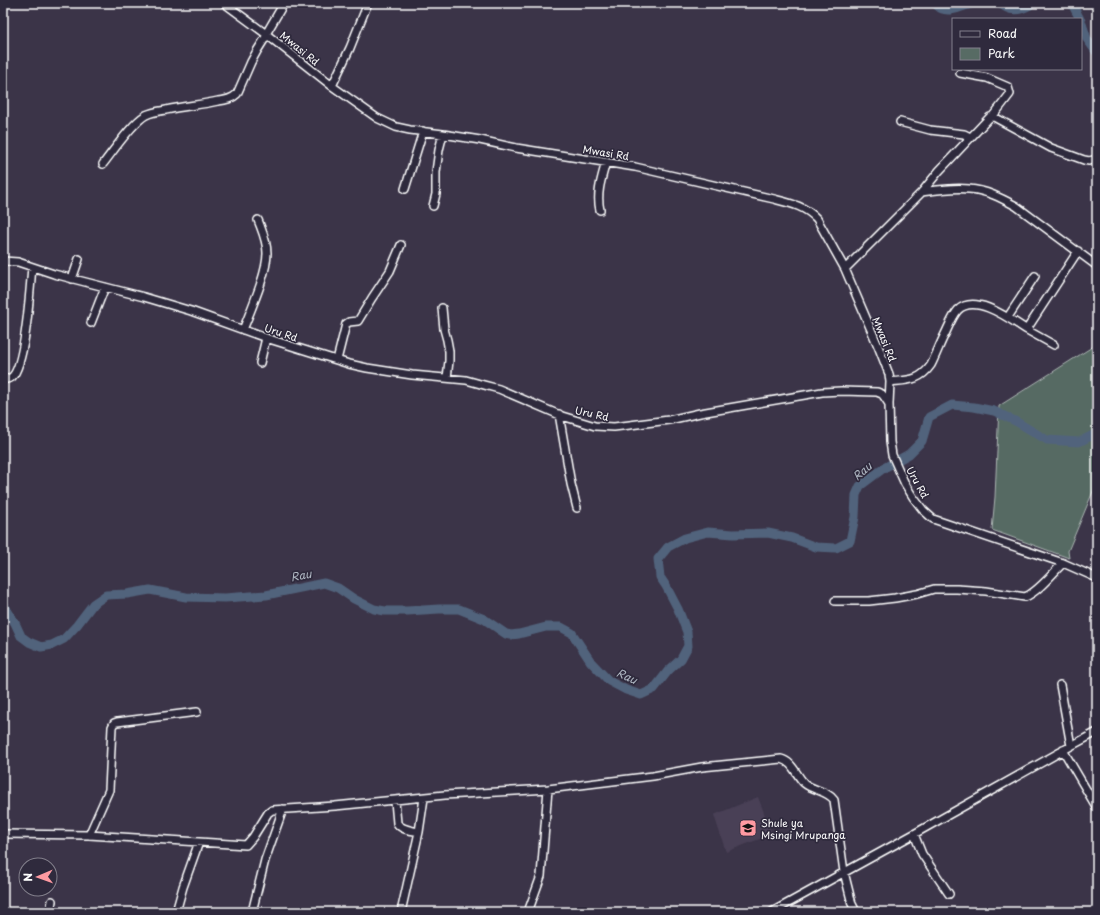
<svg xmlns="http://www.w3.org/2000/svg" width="1100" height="915" font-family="'Playpen Sans',sans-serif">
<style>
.built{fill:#4a4056}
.green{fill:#576b64;stroke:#abb5b2}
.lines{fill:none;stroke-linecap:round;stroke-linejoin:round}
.river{stroke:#51637c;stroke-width:9}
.minor-casing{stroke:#fff;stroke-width:10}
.minor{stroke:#2f2a3d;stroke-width:7}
.labels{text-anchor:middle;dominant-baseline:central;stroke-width:3.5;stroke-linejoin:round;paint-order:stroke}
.street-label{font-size:10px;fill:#fff;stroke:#2f2a3d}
.poi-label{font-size:10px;fill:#fff;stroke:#2f2a3d;text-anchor:start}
.water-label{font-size:11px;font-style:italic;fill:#b1b9c4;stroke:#2f2a3d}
</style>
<rect width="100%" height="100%" fill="#3b3448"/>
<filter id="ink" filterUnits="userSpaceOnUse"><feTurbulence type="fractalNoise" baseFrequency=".025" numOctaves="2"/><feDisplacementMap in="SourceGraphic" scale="8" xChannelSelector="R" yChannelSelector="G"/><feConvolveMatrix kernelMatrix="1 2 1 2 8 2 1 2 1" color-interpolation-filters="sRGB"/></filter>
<g filter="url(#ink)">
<path class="built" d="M758,797L772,834L726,852L714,815Z"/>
<path class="green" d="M1097,344V482L1068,551L1069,558L992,530L995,497L999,406Z"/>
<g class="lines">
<path class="river" d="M934,3C937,5 939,8 942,9C951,13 965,5 975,3
M999,3C1002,4 1004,7 1007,8C1015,12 1023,9 1030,5V3
M1070,3L1072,4L1080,19
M1081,21L1087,39L1097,53
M3,605L5,607L15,623L21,636L29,642L41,647L52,645L64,639L77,625L93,604L106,595L127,594L150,590L186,597L225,598L266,595L324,583L338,588L354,599L374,609L385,611H407L439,609H459L484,619L506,634L511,635L519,634L546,627H561L572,633L591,662L609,681L626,690L641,695L654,689L668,671L681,659L688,646L687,632L678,609L666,586L660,577L658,559L668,547L685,538L708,532L733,534L768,533L792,538L816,547L836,548L850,541L855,517L856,495L860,486L884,468L909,454L922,441L929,417L952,405L974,407L994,411L1017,422L1047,440L1079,442L1097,433"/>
<g class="minor-casing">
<path id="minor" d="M224,3L266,34L332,86L377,118L396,127L410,130L443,134L480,140L516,148L635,167L774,199C790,203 805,206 817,219L845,269L878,346L889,374L890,382L889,404
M266,34L284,3
M960,73L987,78L1008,87L1010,94L1000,107L992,117
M332,86L350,48L368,3
M900,122L930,130L964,134L970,137
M103,164C114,150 132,123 146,115C152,112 160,111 166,110C183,106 201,105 218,101C226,100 232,99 237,94L251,62L257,51L267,35
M405,189L423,131
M922,192C937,190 953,187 969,189C986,190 1001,198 1016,206L1097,266
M433,206L436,194V172L439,150L443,134
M600,210C596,193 602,177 606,162
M3,261L18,262L54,274L144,297L191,311L266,338L349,364L367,368L412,375L466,380L484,385L499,389L562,416L595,426L614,427L669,420L700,413L822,392L841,391L877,392L882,394L885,398L889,404L890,442L892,455L905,484L913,497L923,510L933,519L1063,563L1097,578
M845,269L922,192L939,171L990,117H994L1051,148L1084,160L1089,161L1097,159
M72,279L79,259
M442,308L444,329L447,340L449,351V361L447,378
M1008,317L1035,276
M91,323L105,287
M1027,329L1078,251
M243,330C251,309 267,274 267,253C267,241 262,231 258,220
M337,360L346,324L349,322L358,321L372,298L390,271L401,245
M260,363L266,338
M3,380C6,379 9,379 12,377C26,364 30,287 32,267
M890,382C908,380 920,381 931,365C936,355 940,344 945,334C949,326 952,317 958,310C976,293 1011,320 1027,330C1036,335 1045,340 1054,345
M559,414L571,484L577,508
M835,601H869L895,598L917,594L934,589H957L986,591L1025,597C1038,592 1053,573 1063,563
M1060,685L1071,746
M1063,750L1097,808
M395,801L397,823C401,830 411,830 419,832
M3,834L89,835L246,845L253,837L268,813L272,810L335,806L445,795L548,789L653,776L702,767L781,759C793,762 796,775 804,783C813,791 827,790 834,800L844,872L852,904L856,912
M914,834L922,854L949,894
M89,835L109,790L112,727L114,723L117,722L197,712
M50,912L52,901
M176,912L183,887L199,842
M252,912L265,860L283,809
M401,912L419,832L424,798
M528,912L541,876L548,789
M772,912L914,834L1071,746L1097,732"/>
</g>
<use href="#minor" class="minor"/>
</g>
</g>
<defs>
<g id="school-square" transform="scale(0.9)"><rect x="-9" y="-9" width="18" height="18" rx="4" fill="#ff9aa2" stroke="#2f2a3d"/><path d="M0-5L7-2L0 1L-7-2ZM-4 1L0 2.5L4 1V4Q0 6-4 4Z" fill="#111"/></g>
</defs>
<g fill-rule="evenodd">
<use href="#school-square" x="748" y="828"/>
</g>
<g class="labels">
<g class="street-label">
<text transform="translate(300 48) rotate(39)">Mwasi Rd</text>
<text transform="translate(606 152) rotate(9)">Mwasi Rd</text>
<text transform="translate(281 332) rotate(18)">Uru Rd</text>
<text transform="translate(885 339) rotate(68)">Mwasi Rd</text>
<text transform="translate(592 413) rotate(12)">Uru Rd</text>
<text transform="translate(918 482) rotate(61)">Uru Rd</text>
</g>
<g class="poi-label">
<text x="761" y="822">Shule ya<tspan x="761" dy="12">Msingi Mrupanga</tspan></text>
</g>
<g class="water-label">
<text transform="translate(862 471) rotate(-42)">Rau</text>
<text transform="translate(301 575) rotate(-11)">Rau</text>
<text transform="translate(627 676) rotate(24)">Rau</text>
</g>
</g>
<rect width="1100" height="915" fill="none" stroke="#2f2a3d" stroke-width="16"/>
<rect x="8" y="8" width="1084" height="899" fill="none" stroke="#fff" stroke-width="1.5" filter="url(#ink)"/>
<rect x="952" y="18" width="130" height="52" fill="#2f2a3d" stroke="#827f8b"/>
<rect x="960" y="31" width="20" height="6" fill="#2f2a3d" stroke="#827f8b"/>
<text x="988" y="38" font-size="12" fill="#ffffff">Road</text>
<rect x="960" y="48" width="20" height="12" fill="#576b64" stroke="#827f8b"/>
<text x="988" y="58" font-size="12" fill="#ffffff">Park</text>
<g transform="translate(38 877) rotate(268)"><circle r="19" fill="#2f2a3d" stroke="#827f8b"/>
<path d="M0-3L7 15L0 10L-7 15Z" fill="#ff9aa2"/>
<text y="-6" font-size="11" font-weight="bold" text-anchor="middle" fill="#ffffff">N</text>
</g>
</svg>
